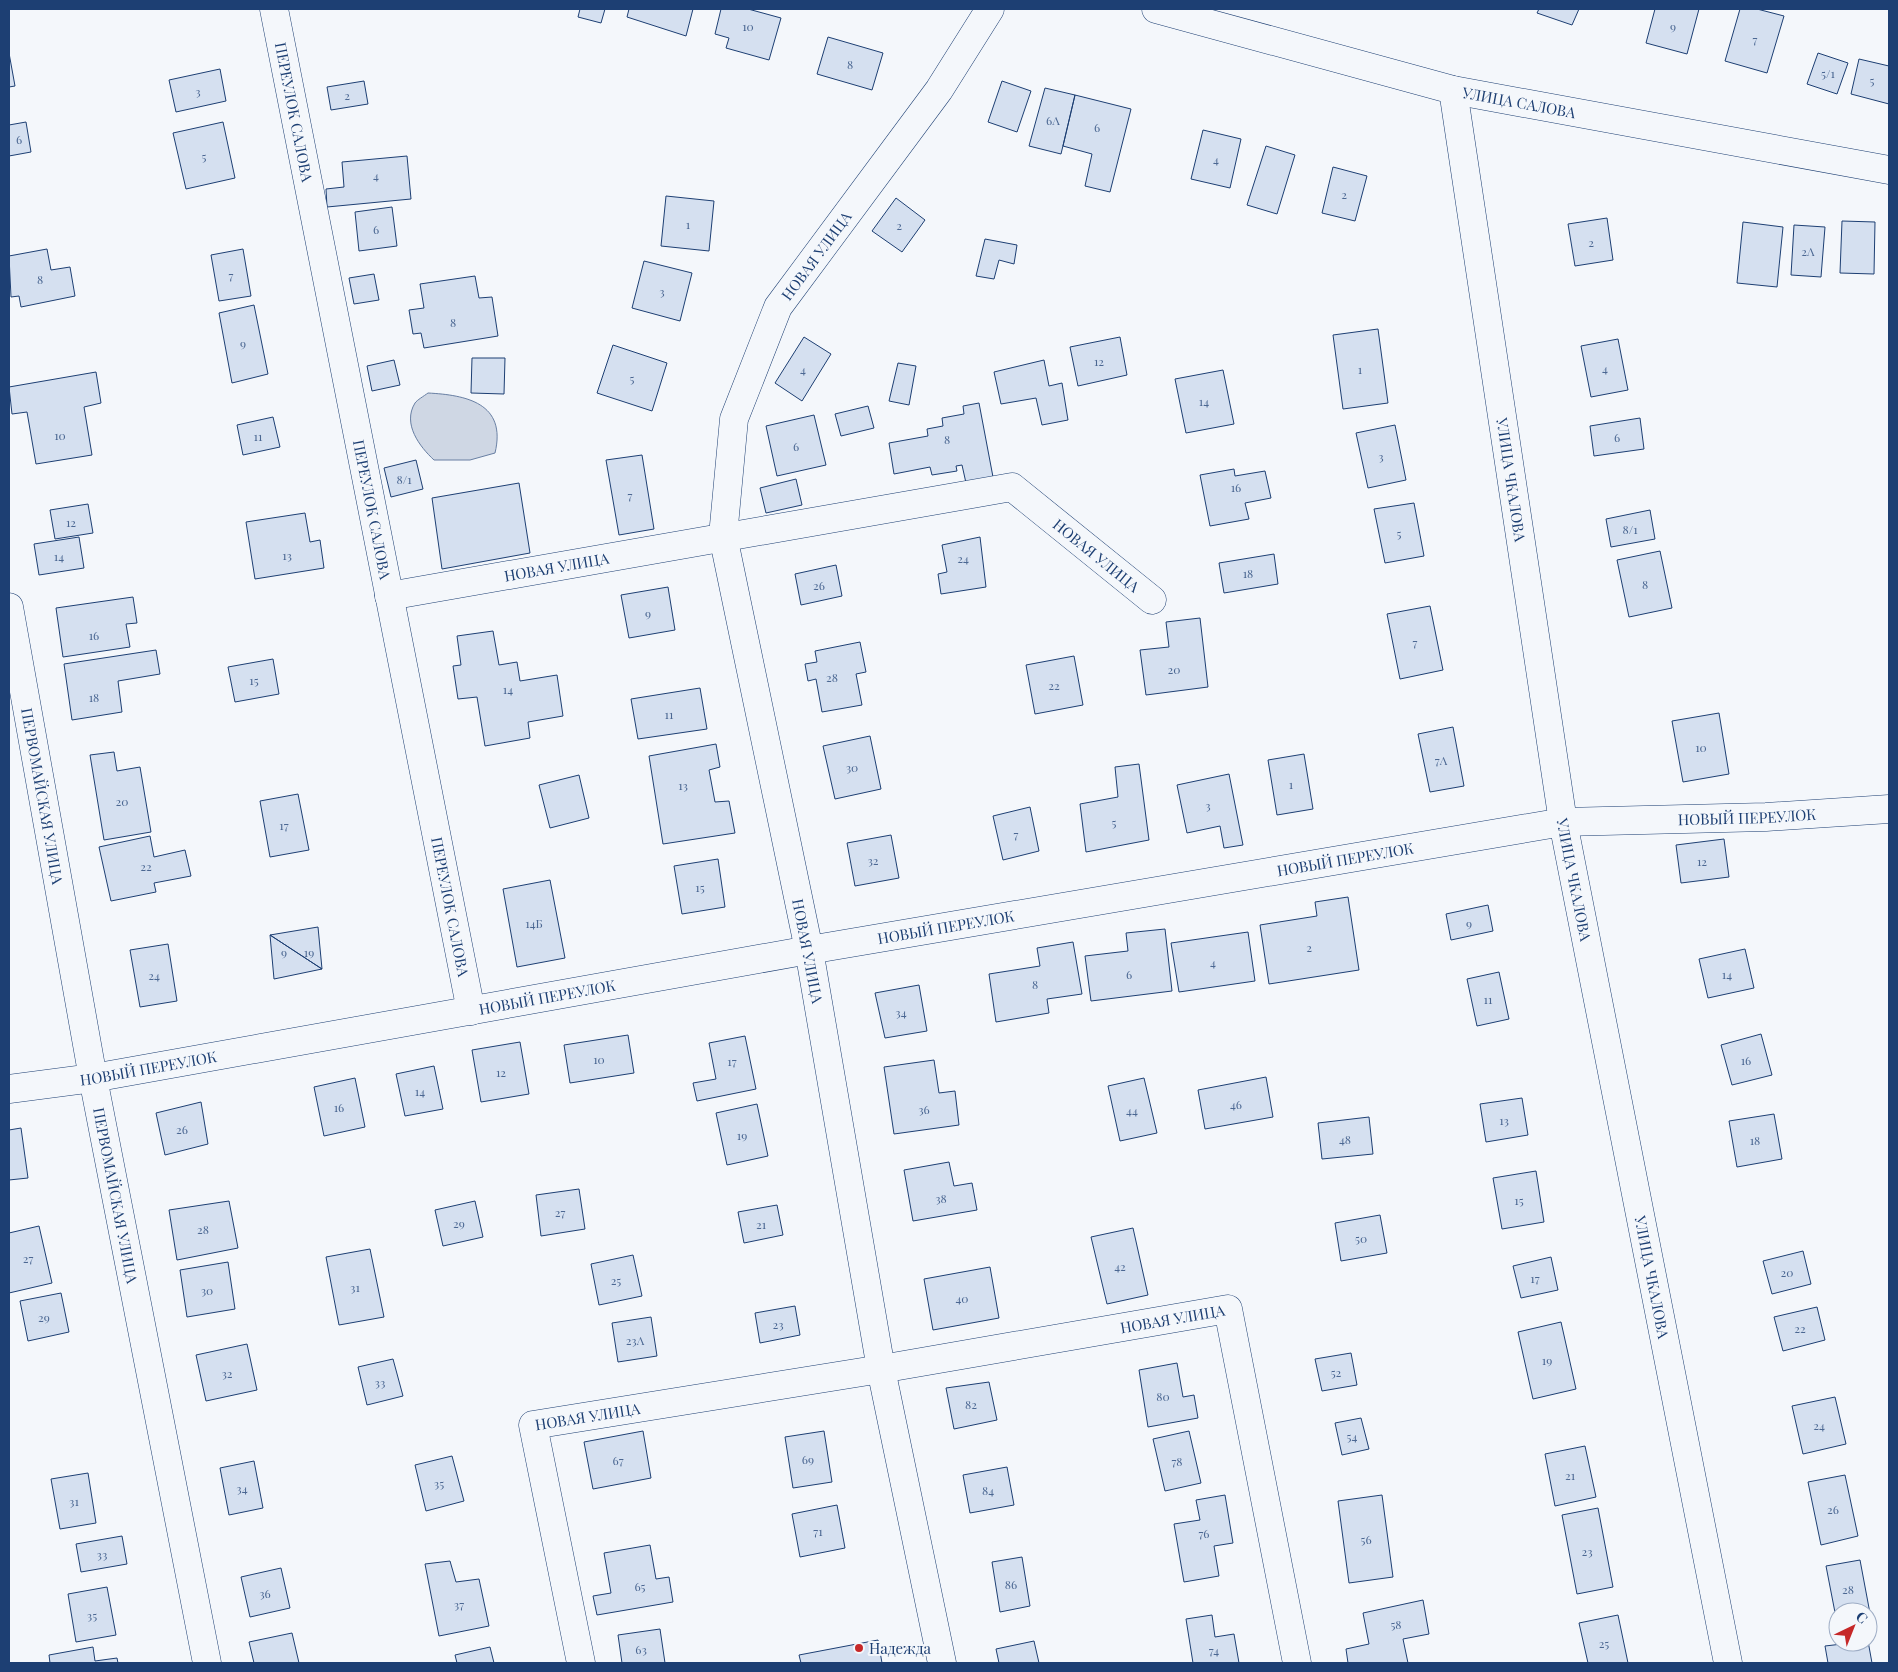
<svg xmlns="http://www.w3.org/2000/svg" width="1898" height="1672" font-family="'Playfair Display',serif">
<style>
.water{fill:#cfd7e4;stroke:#687fa3}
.building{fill:#d5e0f0;stroke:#1d3f73}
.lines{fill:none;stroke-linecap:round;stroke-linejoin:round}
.minor-casing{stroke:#1d3f73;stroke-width:29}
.minor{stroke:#f4f7fb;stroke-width:28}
.poi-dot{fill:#c62828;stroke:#f4f7fb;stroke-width:2}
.labels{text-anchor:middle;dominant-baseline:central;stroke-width:4;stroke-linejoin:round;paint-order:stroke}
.number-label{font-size:12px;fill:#4b6792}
.street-label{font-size:15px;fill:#1d3f73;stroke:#f4f7fb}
.poi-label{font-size:15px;fill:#1d3f73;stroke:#f4f7fb;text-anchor:start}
</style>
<rect width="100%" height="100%" fill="#f4f7fb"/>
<path class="water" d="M428,393C466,395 507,403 495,453L470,460H434C420,447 402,424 415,403C417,400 424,396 428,393Z"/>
<path class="building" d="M578,9H605L601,23L578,17L580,9Z
M629,9H693L686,36L627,17Z
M721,9H748L781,18L769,60L726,48L729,38L715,34Z
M1539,9H1579L1572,25L1537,13Z
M1655,9H1699L1687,54L1646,43Z
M1740,9H1757L1784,16L1767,73L1725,61Z
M828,37L883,53L872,90L817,74Z
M9,53L15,86L9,87Z
M1818,53L1848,63L1837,94L1807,84Z
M1859,59L1889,66V104L1851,94Z
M220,69L226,101L176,112L169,80Z
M364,81L368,104L331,110L327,87Z
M1002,81L1031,91L1017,132L988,122Z
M1045,88L1075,95L1061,154L1029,146Z
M1075,95L1131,109L1110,192L1085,186L1092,154L1063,146Z
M26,122L31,152L9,156V125Z
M223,122L235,178L186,189L173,133Z
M1203,130L1241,139L1230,188L1191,179Z
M1266,146L1295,155L1277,214L1247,205Z
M407,156L411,199L327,207L326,189L344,187L342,162Z
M1333,167L1367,176L1355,221L1322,213Z
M666,196L714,201L709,251L661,246Z
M896,198L925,220L902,252L872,231Z
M392,207L397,246L359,251L355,212Z
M1607,218L1613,260L1575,266L1568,224Z
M1842,221L1875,222L1874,274L1840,273Z
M1743,222L1783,227L1777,287L1737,283Z
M1794,225L1825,227L1821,277L1791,275Z
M985,239L1017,245L1014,264L999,260L994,279L976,276Z
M47,249L51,270L70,267L75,296L21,307L19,296L11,297L9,256Z
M243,249L251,296L219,301L211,255Z
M644,261L692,273L680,321L632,308Z
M374,274L379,300L354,304L349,278Z
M475,276L479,298L492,297L498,336L424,348L421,333L413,334L409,310L424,308L420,284Z
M254,305L268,374L232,383L219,313Z
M1378,329L1388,403L1343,409L1333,335Z
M804,337L831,354L802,401L775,383Z
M1120,337L1127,375L1078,386L1070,347Z
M1618,339L1628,390L1591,397L1581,346Z
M613,345L667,363L652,411L597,393Z
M472,358H505L504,394L471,393Z
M394,360L400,385L372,391L367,366Z
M1044,360L1049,386L1062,383L1068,420L1042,425L1036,398L1001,404L994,372Z
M898,363L916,366L909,405L889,401Z
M1223,370L1234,424L1186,433L1175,379Z
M96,372L101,403L84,407L92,455L36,464L27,412L12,414L9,387Z
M979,403L993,477L966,483L962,465L956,466L957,471L932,475L930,467L894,474L889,443L928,436L927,429L943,426L942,418L964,414L963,406Z
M868,406L874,428L841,436L835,414Z
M814,415L826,465L777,476L766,426Z
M273,417L280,447L243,455L237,425Z
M1640,418L1644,449L1594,456L1590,426Z
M1395,425L1406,480L1368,488L1356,433Z
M642,455L654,529L619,535L606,460Z
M416,460L423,489L391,497L384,468Z
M1234,469L1235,476L1265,471L1271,498L1245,503L1249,519L1210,526L1200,475Z
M796,479L802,505L766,513L760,488Z
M519,483L530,553L442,569L432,498Z
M1414,503L1424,556L1385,563L1374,509Z
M88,504L93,533L55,539L50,510Z
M1650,510L1655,539L1611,547L1606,519Z
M305,513L310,542L320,540L324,568L255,579L246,522Z
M79,537L84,568L39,575L34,544Z
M980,537L986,587L941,594L938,574L947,572L942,545Z
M1660,551L1672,608L1629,617L1617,560Z
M1274,554L1278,584L1224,593L1219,563Z
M836,565L842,596L801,605L795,574Z
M668,587L675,630L629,638L621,595Z
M133,597L137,623L126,624L130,647L63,657L56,608Z
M1430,606L1443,670L1400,679L1387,614Z
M1200,618L1208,687L1146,695L1140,650L1169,647L1166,622Z
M493,631L499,665L517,662L520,681L557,675L563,716L528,722L530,738L485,746L477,697L458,699L453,666L461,665L457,636Z
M860,642L866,672L856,674L862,705L822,712L816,679L808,681L805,664L817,662L815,651Z
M156,650L160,674L118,681L122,712L72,720L64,664Z
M1074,656L1083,705L1035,714L1026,665Z
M273,659L279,694L235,702L228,667Z
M700,688L707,729L638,739L631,699Z
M1719,713L1729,774L1683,782L1672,721Z
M1453,727L1464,786L1430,792L1418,734Z
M870,736L881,789L835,799L823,746Z
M716,744L720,767L709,770L715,802L729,801L735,833L663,844L649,756Z
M114,752L117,771L140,767L151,832L104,840L90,755Z
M1304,754L1313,809L1277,815L1268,760Z
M1139,764L1149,840L1086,852L1080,804L1118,797L1115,767Z
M1229,774L1243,845L1224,848L1220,826L1187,833L1177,785Z
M579,775L589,818L550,828L539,785Z
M298,794L309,850L270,857L260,801Z
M1030,807L1039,851L1003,860L993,816Z
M891,835L899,878L855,886L847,843Z
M150,836L154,857L185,850L191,876L154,883L156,892L111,901L99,847Z
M1724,839L1729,877L1681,883L1676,845Z
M718,859L725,907L682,914L674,866Z
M550,880L565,958L517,967L503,889Z
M1348,897L1359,970L1269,984L1260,925L1317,916L1315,902Z
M1488,905L1493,931L1451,940L1446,914Z
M318,927L322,969L270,935Z
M1165,929L1172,991L1091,1001L1085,956L1128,951L1126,933Z
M1248,932L1255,981L1179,992L1171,943Z
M270,935L322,969L274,979Z
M1073,942L1082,994L1047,999L1049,1013L996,1022L989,974L1040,966L1037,948Z
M168,944L177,1001L140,1007L130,950Z
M1745,949L1754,988L1708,998L1699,959Z
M1499,972L1509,1019L1477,1026L1467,979Z
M919,985L927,1031L885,1038L875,993Z
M1761,1034L1772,1075L1732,1085L1721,1045Z
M628,1035L634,1073L570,1083L564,1045Z
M745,1036L756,1089L697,1101L693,1083L716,1079L709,1043Z
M520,1042L529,1094L481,1102L472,1050Z
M934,1060L939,1093L955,1091L959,1125L894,1134L884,1067Z
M434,1066L443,1109L405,1116L396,1074Z
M1266,1077L1273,1117L1205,1129L1198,1090Z
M355,1078L365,1127L324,1136L314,1087Z
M1144,1078L1157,1133L1120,1141L1108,1086Z
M1522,1098L1528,1135L1486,1142L1480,1104Z
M201,1102L208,1144L165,1155L156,1113Z
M757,1104L768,1156L727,1165L716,1113Z
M1774,1114L1782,1159L1737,1167L1729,1121Z
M1369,1117L1373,1154L1322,1159L1318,1123Z
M21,1128L28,1178L9,1180V1130Z
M949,1162L954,1186L972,1183L977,1210L913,1221L904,1170Z
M1536,1171L1544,1222L1502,1229L1493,1178Z
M579,1189L585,1229L541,1236L536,1195Z
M229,1201L238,1248L177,1260L169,1210Z
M475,1201L483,1237L443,1246L435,1210Z
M777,1205L783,1235L744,1243L738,1212Z
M1380,1215L1387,1253L1341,1261L1335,1223Z
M39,1226L52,1283L9,1293V1233Z
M1133,1228L1148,1295L1107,1304L1091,1237Z
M370,1249L384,1317L339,1325L326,1257Z
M1803,1251L1811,1284L1772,1294L1763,1261Z
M633,1255L642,1296L599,1305L591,1264Z
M1551,1257L1558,1290L1521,1298L1513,1266Z
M228,1262L235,1309L187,1317L180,1270Z
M990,1267L999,1318L933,1330L924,1279Z
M61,1293L69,1332L28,1341L20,1301Z
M795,1306L800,1335L760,1343L755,1313Z
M1817,1307L1825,1340L1783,1351L1774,1317Z
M651,1317L657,1356L618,1362L612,1323Z
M1561,1322L1576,1389L1533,1399L1518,1332Z
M247,1344L257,1390L206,1401L196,1355Z
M1351,1353L1357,1385L1322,1391L1315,1359Z
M393,1359L403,1396L367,1405L358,1367Z
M1177,1363L1183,1397L1194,1395L1198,1418L1148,1427L1139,1370Z
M989,1382L997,1420L954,1429L946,1388Z
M1835,1397L1846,1444L1803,1454L1792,1406Z
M1361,1418L1369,1449L1342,1455L1335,1423Z
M643,1431L651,1478L593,1489L584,1442Z
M824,1431L832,1482L793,1488L785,1437Z
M1189,1431L1201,1483L1165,1491L1153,1439Z
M1585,1446L1596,1497L1555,1506L1545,1454Z
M452,1456L464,1501L426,1511L415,1465Z
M254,1461L263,1508L229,1515L220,1468Z
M1007,1467L1014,1505L970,1513L963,1475Z
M88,1473L96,1523L60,1529L51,1479Z
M1845,1475L1858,1536L1821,1545L1808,1482Z
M1225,1495L1233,1543L1214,1546L1219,1576L1184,1582L1174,1524L1200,1520L1196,1500Z
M1382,1495L1393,1577L1349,1583L1338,1501Z
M837,1505L845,1548L800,1557L792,1514Z
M1598,1508L1613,1587L1577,1594L1562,1515Z
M122,1536L127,1564L81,1572L76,1544Z
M650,1545L656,1579L669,1577L673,1602L597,1615L593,1596L611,1593L604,1553Z
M1022,1557L1030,1606L1000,1612L992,1562Z
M1860,1560L1872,1624L1868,1625V1612H1838V1628L1826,1566Z
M450,1561L456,1582L479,1579L489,1626L439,1636L425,1564Z
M281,1568L290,1608L250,1617L241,1577Z
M107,1587L116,1635L76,1642L68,1594Z
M1423,1600L1429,1634L1403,1639L1408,1663H1348L1346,1649L1369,1644L1363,1613Z
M1212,1615L1215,1637L1234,1634L1239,1663H1193L1186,1619Z
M1618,1615L1628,1663H1588L1579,1623Z
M660,1629L665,1663H622L618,1635Z
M292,1633L299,1663H254L249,1642Z
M878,1640L882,1663H801L799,1655Z
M1034,1641L1039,1663H999L996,1649Z
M1868,1641L1872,1663H1828L1825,1646Z
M93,1647L95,1661L117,1658L118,1663H50L49,1655Z
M490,1647L494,1663H457L455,1655Z"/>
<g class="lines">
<g class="minor-casing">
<g id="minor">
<path id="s1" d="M274,9L471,1011"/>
<path id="s2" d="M1156,9L1453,90L1889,170"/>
<path id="s3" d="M1453,90L1563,822L1728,1663"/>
<path id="s4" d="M389,596L1012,487L1152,600"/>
<path id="s5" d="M9,607L93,1078L207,1663"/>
<path id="s6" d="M9,1089L93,1078L809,950L1563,822L1766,817L1889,809"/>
<path id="s7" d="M581,1663L533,1425L881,1369L1228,1309L1297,1663"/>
<path id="s8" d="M942,1663L881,1369L809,950L723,536L734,419L778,307L939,90L990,9"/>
</g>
</g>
<use href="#minor" class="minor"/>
</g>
<circle class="poi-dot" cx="859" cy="1648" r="5"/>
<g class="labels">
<g class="number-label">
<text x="748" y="26">10</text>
<text x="1673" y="26">9</text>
<text x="1755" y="39">7</text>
<text x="850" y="64">8</text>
<text x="1828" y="73">5/1</text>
<text x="1872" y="80">5</text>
<text x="198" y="91">3</text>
<text x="347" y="95">2</text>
<text x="1053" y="120">6А</text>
<text x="1097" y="127">6</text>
<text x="19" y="139">6</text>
<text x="204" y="156">5</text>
<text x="1216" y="159">4</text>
<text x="376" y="175">4</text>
<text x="1344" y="194">2</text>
<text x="688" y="224">1</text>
<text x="899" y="225">2</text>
<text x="376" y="229">6</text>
<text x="1591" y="242">2</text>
<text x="1808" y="251">2А</text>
<text x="231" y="275">7</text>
<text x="40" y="279">8</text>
<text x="662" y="291">3</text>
<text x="453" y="322">8</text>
<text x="243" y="343">9</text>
<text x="1099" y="361">12</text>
<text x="1605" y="368">4</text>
<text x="803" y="369">4</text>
<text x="1360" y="369">1</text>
<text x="632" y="378">5</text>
<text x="1204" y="401">14</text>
<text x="60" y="435">10</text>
<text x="258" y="436">11</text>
<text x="1617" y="437">6</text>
<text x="947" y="439">8</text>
<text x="796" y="446">6</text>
<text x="1381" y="456">3</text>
<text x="404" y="479">8/1</text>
<text x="1236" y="487">16</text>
<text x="630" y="495">7</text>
<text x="71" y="522">12</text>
<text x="1630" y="529">8/1</text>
<text x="1399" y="533">5</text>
<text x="287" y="555">13</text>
<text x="59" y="556">14</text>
<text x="963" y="558">24</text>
<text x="1248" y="573">18</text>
<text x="1645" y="584">8</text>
<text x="819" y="585">26</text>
<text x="648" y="613">9</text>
<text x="94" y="635">16</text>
<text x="1415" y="642">7</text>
<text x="1174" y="669">20</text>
<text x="832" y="677">28</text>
<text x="254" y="680">15</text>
<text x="1054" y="685">22</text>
<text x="508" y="689">14</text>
<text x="94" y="697">18</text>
<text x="669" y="714">11</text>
<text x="1701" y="747">10</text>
<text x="1441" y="760">7А</text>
<text x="852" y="767">30</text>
<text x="1291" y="784">1</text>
<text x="683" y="785">13</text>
<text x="122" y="801">20</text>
<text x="1208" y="805">3</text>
<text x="1114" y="822">5</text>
<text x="284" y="825">17</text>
<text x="1016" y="834">7</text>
<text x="873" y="860">32</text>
<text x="1702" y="861">12</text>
<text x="146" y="866">22</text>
<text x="700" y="887">15</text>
<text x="534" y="923">14Б</text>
<text x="1469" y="923">9</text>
<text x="1309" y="947">2</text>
<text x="284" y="952">9</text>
<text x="309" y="952">19</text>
<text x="1213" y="962">4</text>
<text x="1129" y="974">6</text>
<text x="1727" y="974">14</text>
<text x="154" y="975">24</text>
<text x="1035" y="984">8</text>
<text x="1488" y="999">11</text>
<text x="901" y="1012">34</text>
<text x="599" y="1059">10</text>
<text x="1746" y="1060">16</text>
<text x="732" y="1061">17</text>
<text x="501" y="1072">12</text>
<text x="420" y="1091">14</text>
<text x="1236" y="1104">46</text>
<text x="339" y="1107">16</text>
<text x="924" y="1109">36</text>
<text x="1132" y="1110">44</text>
<text x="1504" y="1120">13</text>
<text x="182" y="1129">26</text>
<text x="742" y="1135">19</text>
<text x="1345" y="1139">48</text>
<text x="1755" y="1140">18</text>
<text x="941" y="1198">38</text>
<text x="1519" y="1200">15</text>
<text x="560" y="1212">27</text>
<text x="459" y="1223">29</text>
<text x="761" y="1224">21</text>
<text x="203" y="1229">28</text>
<text x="1361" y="1238">50</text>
<text x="28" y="1258">27</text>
<text x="1120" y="1266">42</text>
<text x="1787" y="1272">20</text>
<text x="1535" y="1278">17</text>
<text x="616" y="1280">25</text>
<text x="355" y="1287">31</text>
<text x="207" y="1290">30</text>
<text x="962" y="1298">40</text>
<text x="44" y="1317">29</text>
<text x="778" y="1324">23</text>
<text x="1800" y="1328">22</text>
<text x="635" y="1340">23А</text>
<text x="1547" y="1360">19</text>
<text x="1336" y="1372">52</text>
<text x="227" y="1373">32</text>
<text x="380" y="1382">33</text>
<text x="1163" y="1396">80</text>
<text x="971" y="1404">82</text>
<text x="1819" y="1425">24</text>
<text x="1352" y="1436">54</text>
<text x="808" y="1459">69</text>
<text x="618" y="1460">67</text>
<text x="1177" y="1461">78</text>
<text x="1570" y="1475">21</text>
<text x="439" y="1483">35</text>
<text x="242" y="1488">34</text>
<text x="988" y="1490">84</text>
<text x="74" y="1501">31</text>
<text x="1833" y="1509">26</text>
<text x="818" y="1531">71</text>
<text x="1204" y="1533">76</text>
<text x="1366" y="1539">56</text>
<text x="1587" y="1551">23</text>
<text x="102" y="1554">33</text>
<text x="1011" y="1584">86</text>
<text x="640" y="1586">65</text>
<text x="1848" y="1589">28</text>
<text x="265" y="1593">36</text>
<text x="459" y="1604">37</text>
<text x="92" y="1615">35</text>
<text x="1396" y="1624">58</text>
<text x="1604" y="1643">25</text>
<text x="641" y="1649">63</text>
<text x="1214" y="1650">74</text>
</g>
<g class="street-label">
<text stroke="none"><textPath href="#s2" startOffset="375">УЛИЦА САЛОВА</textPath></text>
<text stroke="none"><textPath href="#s1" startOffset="105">ПЕРЕУЛОК САЛОВА</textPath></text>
<text stroke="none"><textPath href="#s8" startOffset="1450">НОВАЯ УЛИЦА</textPath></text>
<text stroke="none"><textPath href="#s3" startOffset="394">УЛИЦА ЧКАЛОВА</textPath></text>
<text stroke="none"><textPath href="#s1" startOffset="510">ПЕРЕУЛОК САЛОВА</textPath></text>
<text stroke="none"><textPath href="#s4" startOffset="741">НОВАЯ УЛИЦА</textPath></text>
<text stroke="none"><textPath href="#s4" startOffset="170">НОВАЯ УЛИЦА</textPath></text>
<text stroke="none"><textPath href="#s5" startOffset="192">ПЕРВОМАЙСКАЯ УЛИЦА</textPath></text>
<text stroke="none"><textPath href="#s6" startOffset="1761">НОВЫЙ ПЕРЕУЛОК</textPath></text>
<text stroke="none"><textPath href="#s6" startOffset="1356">НОВЫЙ ПЕРЕУЛОК</textPath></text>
<text stroke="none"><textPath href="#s3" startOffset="799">УЛИЦА ЧКАЛОВА</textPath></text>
<text stroke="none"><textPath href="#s1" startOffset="915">ПЕРЕУЛОК САЛОВА</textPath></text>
<text stroke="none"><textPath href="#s6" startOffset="951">НОВЫЙ ПЕРЕУЛОК</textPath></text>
<text transform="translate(808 951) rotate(79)">НОВАЯ УЛИЦА</text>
<text stroke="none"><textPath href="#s6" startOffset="546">НОВЫЙ ПЕРЕУЛОК</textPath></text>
<text stroke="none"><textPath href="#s6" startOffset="141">НОВЫЙ ПЕРЕУЛОК</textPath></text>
<text stroke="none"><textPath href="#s5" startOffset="598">ПЕРВОМАЙСКАЯ УЛИЦА</textPath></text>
<text stroke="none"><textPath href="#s3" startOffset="1204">УЛИЦА ЧКАЛОВА</textPath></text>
<text stroke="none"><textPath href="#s7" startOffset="891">НОВАЯ УЛИЦА</textPath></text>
<text stroke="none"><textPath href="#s7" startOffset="298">НОВАЯ УЛИЦА</textPath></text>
</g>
<g class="poi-label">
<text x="869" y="1648">Надежда</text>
</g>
</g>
<rect width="1898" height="1672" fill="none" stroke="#1d3f73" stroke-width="20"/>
<g transform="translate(1853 1627) rotate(43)"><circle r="24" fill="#f4f7fb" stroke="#9eadc5"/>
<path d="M0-4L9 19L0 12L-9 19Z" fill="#c62828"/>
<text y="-8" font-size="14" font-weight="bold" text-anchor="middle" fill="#1d3f73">С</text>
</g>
</svg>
